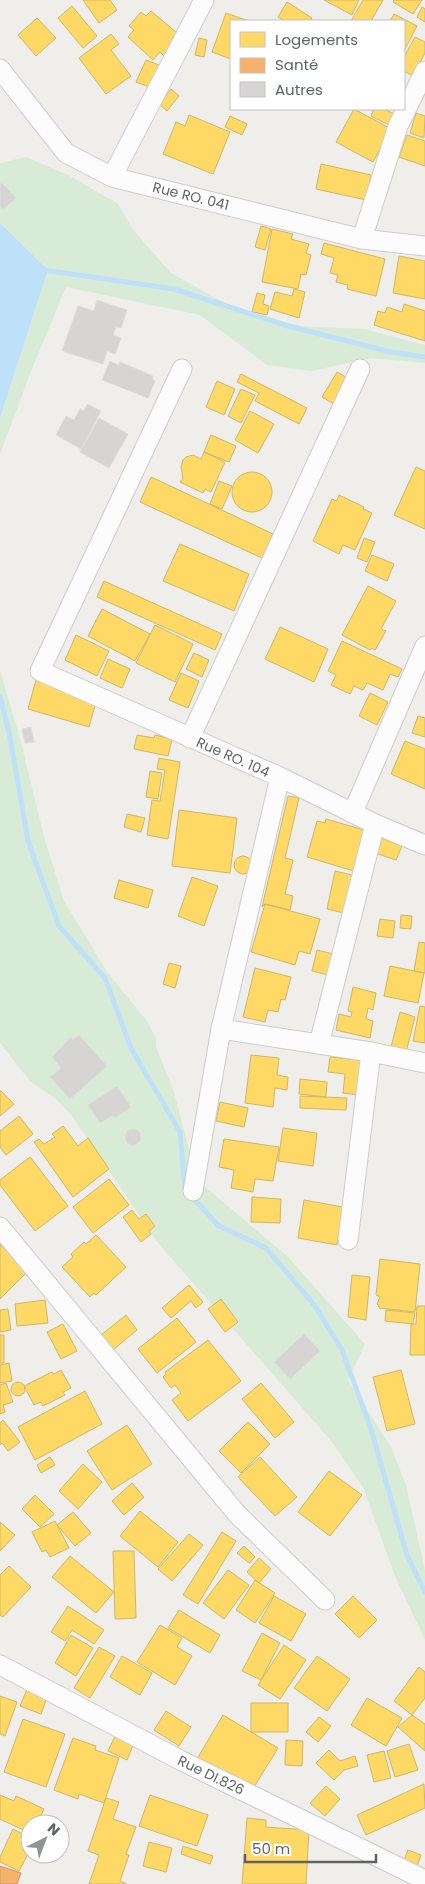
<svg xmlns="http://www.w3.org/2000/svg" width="425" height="1884" font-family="Poppins,sans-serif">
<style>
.green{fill:#d8ebd6}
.water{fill:#bfe0f9}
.homes{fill:#ffd966;stroke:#cfb667}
.health{fill:#f6b26b;stroke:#c99a6a}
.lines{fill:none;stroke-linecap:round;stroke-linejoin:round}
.stream{stroke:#bfe0f9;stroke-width:5}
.building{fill:#d6d5d3;stroke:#deddd9}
.minor-casing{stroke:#cbcccc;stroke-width:21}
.minor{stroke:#fdfcfc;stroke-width:19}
.labels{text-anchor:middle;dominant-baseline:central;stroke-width:5;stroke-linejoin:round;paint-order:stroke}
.street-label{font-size:14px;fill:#5f6368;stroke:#fff}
</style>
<rect width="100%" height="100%" fill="#efeeea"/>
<path class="green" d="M26,157L68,175L118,204L133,230L170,272L217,299L251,313L301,326L364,329L425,345V363L371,358L311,371L267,365L200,315L66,287L31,371L0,454V418L48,270L0,223V163Z
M0,670L21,742L44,837L64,901L107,972L147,1021L156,1038V1047L174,1092L197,1180L287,1256L365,1344L348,1380L391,1447L406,1485L425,1571V1640L395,1576L363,1487L332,1442L158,1243L72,1116L56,1099L30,1081L0,1043Z"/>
<path class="water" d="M0,223L48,270L0,418Z"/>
<path class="homes" d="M83,0H110L117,10L99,23Z
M324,0H359L352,15Z
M363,0H383L371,21H351Z
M394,0H422L413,14L393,2Z
M287,2L312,18L310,21H285L278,17Z
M72,6L97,36L83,48L58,18Z
M422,7L425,9V22L417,17Z
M151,11L177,33L172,38L177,43L165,57L160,52L153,60L128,37L134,30L129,26L141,12L146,16Z
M226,13L249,21H231V59L212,52Z
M394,14L417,26L404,51V21H390Z
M37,18L56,38L36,56L18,35Z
M111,34L119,44L111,50L131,76L106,94L79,58Z
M415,37L425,42V53L413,76L404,71V57Z
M199,38L207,40L204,57L195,55Z
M146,60L161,66L152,88L136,82Z
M171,89L179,96L167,111L159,104Z
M354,109L391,129L373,162L336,142Z
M374,109H384L394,114L389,125L371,116Z
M416,113L425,116L424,138L410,133Z
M189,115L230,132L213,174L163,154L176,122L185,126Z
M230,116L247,124L242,135L225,127Z
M407,135L425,141V166L399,157Z
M321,164L371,175L366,200L316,189Z
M261,226L271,229L265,250L255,247Z
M272,229L293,234L291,239L309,244L306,253L311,255L306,275L301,274L298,289L262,282Z
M324,243L385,259L376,296L347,289L348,285L336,282L338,275L330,273L334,258L321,254Z
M399,256L425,261V299L393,293Z
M294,289L305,292L299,318L270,309L275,292L292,296Z
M257,293L265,295L263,304L269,306L267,315L252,312Z
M404,304L425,311V341L374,325L378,311L385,313L387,307L402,312Z
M337,372L349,379L334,404L322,397Z
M241,374L307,408L299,424L255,401L259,393L237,382Z
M217,381L235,389L224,415L206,407Z
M241,389L255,395L241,423L228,416Z
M250,411L274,424L258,453L235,440Z
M211,435L236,446L229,462L204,452Z
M204,452L225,462L211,492L205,489L203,493L180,482L183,478L181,467L183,460L186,457L193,455L201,459Z
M416,467L425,471V529L394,515Z
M232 492a20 20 0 1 1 40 0a20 20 0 1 1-40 0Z
M151,477L273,534L262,558L140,502Z
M219,481L232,486L222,509L210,504Z
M339,495L364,507L363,509L372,513L355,550L343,545L339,554L313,541L332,499L337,501Z
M364,538L375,542L367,562L357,558Z
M180,544L249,574L234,611L163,581Z
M372,555L394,564L387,581L365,571Z
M104,581L222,634L215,650L97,597Z
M368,586L396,601L381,629L386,631L375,650L371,648L370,650L342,635Z
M102,609L150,634L135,661L88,636Z
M155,625L193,644L175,682L136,663Z
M280,627L328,649L314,682L265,659Z
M76,635L109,651L97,676L65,660Z
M342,641L402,669L398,677L390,674L383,690L367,683L363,690L354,686L350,694L331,685L336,675L328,671Z
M194,653L209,660L202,677L186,669Z
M108,659L130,669L122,688L100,678Z
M181,673L199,681L188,708L169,700Z
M36,680L97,698L89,727L28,709Z
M370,693L388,702L377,725L359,716Z
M418,716L425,718V737L412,733Z
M137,735L154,738L155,735L172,739L168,756L134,749Z
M405,741L425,749V789L391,774Z
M159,758L180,762L168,839L147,835L152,800L160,801L165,770L157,769Z
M150,771L162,773L158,799L146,797Z
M288,796L299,798L285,858L293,860L285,894L293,896L290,910L265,904L262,907Z
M179,810L237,818L230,873L172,866Z
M127,814L145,818L141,832L124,827Z
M326,819L364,830L362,835H365L354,871L307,857L317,821L325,823Z
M381,838L402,846L396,860L375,853Z
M234 865a9 9 0 1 1 18 0a9 9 0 1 1-18 0Z
M335,871L356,876L348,914L327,909Z
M192,877L218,886L204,926L178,916Z
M119,880L153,890L148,908L114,898Z
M265,904L320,919L310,954L299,951L295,965L251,952Z
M401,915L412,916L411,929L400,928Z
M380,919L395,921L393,938L377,936Z
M419,942L425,943V973L414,971Z
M317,950L333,954L328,975L312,971Z
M169,963L181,966L175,988L163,984Z
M390,966L424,973L418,1003L384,996Z
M255,968L291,977L285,1000L281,999L278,1012L268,1010L265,1022L243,1017Z
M353,987L376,993L373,1010L368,1008L366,1019L373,1021L370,1038L336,1030L339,1014L351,1017L352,1012L348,1011Z
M420,1006L425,1007V1043L413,1041Z
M400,1012L415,1017L406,1052L391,1047Z
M251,1055L279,1058L277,1075L288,1077L287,1090L275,1088L273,1107L245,1103Z
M330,1057L361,1060L358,1095L343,1093L345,1074L328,1072Z
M300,1079L327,1082L326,1097L299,1094Z
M0,1090L14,1104L0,1116Z
M300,1096L347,1098L346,1110L300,1108Z
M220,1102L248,1108L244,1127L216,1121Z
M19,1116L33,1134L6,1155L0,1147V1131Z
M63,1126L78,1146L88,1138L109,1169L73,1197L34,1142L39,1139L44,1144L55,1137L52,1134Z
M283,1128L317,1133L313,1166L278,1161Z
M224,1139L279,1147L273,1181L255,1179L253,1192L231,1188L234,1170L219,1167Z
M30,1157L68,1206L35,1231L0,1185V1180Z
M109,1179L129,1205L93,1233L73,1207Z
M252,1197L281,1199L280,1223L251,1222Z
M304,1200L343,1207L337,1245L298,1238Z
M132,1210L139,1219L146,1214L155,1226L149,1231L151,1234L141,1242L123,1217Z
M96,1235L126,1267L96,1295L94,1293L90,1297L62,1267L73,1257L71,1254L84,1242L86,1244Z
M0,1244L27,1272L0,1299Z
M380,1259L420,1264L415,1312L379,1308V1306L377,1304L380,1297L376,1295Z
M352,1275L370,1277L366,1320L348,1317Z
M189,1285L203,1302L196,1308L191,1301L171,1318L162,1308Z
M221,1299L238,1322L225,1332L208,1309Z
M45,1300L48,1323L17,1326L15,1304Z
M417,1306H425V1355H410L411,1324H416Z
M8,1309L11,1330L0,1332V1310Z
M386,1310L415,1313L413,1324L385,1321Z
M126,1315L137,1330L108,1354L96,1339Z
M177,1318L196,1342L157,1373L138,1349Z
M63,1324L77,1351L61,1359L47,1332Z
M0,1335H4V1363H0Z
M208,1340L241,1381L188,1421L172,1400L181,1393L175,1385L171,1388L163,1377L166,1374L165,1372Z
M9,1363L12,1381L0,1383V1365Z
M61,1370L71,1388L63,1392L65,1395L43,1406L41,1402L34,1405L24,1386L52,1372L54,1374Z
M401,1370L415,1424L387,1431L373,1377Z
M11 1389a7 7 0 1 1 14 0a7 7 0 1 1-14 0Z
M6,1383L13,1402L3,1405L5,1412L0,1414V1385Z
M261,1383L294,1422L275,1438L242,1399Z
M85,1391L102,1424L35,1460L18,1427Z
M3,1420L20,1442L8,1451L2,1443L0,1445V1423Z
M248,1422L270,1444L241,1473L219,1451Z
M127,1425L152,1464L112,1490L87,1451Z
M50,1457L55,1465L41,1473L37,1465Z
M260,1457L297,1497L275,1516L238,1477Z
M83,1464L102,1482L78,1509L59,1491Z
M329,1471L362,1495L330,1536L298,1512Z
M132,1483L144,1497L124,1515L112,1501Z
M35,1495L54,1514L40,1527L22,1509Z
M140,1511L178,1542L158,1567L120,1536Z
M73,1512L91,1533L75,1546L57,1525Z
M55,1521L69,1548L50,1557L46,1550L42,1552L32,1532Z
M0,1522L15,1535L0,1551Z
M222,1532L236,1541L198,1604L183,1595Z
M189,1534L203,1545L172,1581L158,1569Z
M244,1546L255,1557L249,1563L237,1553Z
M113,1551H134L136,1618L115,1619Z
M70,1556L114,1592L96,1613L52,1577Z
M259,1558L271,1569L259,1583L247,1572Z
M9,1566L31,1587L3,1617L0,1615V1575Z
M228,1570L249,1585L224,1619L203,1603Z
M255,1580L275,1593L255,1623L236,1610Z
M274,1596L306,1614L291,1641L259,1623Z
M353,1596L377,1620L359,1638L335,1614Z
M68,1606L104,1630L94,1644L72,1630L65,1641L51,1632Z
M179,1610L220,1635L210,1653L168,1628Z
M160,1625L182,1638L177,1647L192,1656L175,1685L137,1662Z
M262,1633L280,1643L261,1680L242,1671Z
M71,1635L93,1648L76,1676L55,1663Z
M284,1645L306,1660L280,1699L258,1685Z
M99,1647L115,1656L90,1698L74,1688Z
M122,1656L152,1673L140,1695L110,1677Z
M317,1656L350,1679L327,1711L294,1688Z
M419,1667L425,1672V1698L412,1715L394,1701Z
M28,1687L48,1695L41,1714L20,1706Z
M0,1696L17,1702L5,1736L0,1734Z
M367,1698L402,1718L386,1746L351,1725Z
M251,1703H288V1732H251Z
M166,1711L191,1727L179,1746L154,1730Z
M223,1715L278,1748L251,1792L197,1759Z
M412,1715L425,1724V1751L398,1727Z
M319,1717L331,1726L318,1742L306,1732Z
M23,1719L65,1734L46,1787L4,1772Z
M116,1734L134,1743L127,1760L108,1751Z
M73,1738L96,1746L95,1750L119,1758L104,1803L79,1794L78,1799L54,1790Z
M286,1740L303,1741L302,1766L285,1765Z
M409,1744L418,1770L395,1777L387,1751Z
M329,1750L340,1761L355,1756L358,1766L344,1770L334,1780L316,1763Z
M384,1751L391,1778L374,1782L367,1755Z
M424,1784L425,1808L366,1835L357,1815Z
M326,1786L340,1799L325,1816L310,1803Z
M0,1795L14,1801L16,1796L44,1809L37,1824H30V1833L0,1819Z
M150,1795L208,1815L197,1846L139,1826Z
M106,1798L119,1802L113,1819L136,1827L126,1854L129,1855L120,1881L127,1884H89L99,1855L88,1851Z
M247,1818L266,1820V1827L309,1830L306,1884H242Z
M13,1829L30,1838V1850L19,1871L0,1862V1857Z
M149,1842L172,1848L166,1872L143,1866Z
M183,1846L213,1856L210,1864L181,1854Z
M408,1850L421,1855L416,1869L402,1865Z"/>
<path class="health" d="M0,1866L21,1873L17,1884H0Z"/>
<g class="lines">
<path class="stream" d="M44,270L174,289L288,326L391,352L425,357
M0,696L9,732L28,841L59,926L105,978L131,1048L180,1132L185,1189
M191,1196L219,1226L266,1248L315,1306L342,1350L371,1429L407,1555L425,1592"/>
</g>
<path class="building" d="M2,183L16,198L3,209L0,207V185Z
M97,300L127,310L121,328L116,327L113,335L121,338L115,354L107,351L103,364L62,351L78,306L94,311Z
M110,361L119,365L120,362L153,376L152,379L155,381L148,398L102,380Z
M87,404L101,411L81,449L56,435L66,416L74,420L80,409L84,411Z
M99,418L128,434L109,468L80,452Z
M31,727L34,742L25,743L22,729Z
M79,1035L107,1066L70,1099L50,1077L61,1068L52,1057L71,1037L73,1040Z
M117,1086L131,1107L115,1118L113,1115L100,1123L88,1105Z
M125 1137a8 8 0 1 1 16 0a8 8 0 1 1-16 0Z
M304,1334L320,1351L290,1379L274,1362Z"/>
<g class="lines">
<g class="minor-casing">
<path id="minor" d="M0,69L66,153L112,177L362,239L425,246
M112,177L204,0
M362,239L398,126L425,71
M182,369L40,671L280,777L375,824L425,845
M190,738L360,369
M353,812L425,646
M221,1029L371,1052L425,1063
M319,1044L375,824
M193,1191L221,1029L280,777
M0,1227L237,1514L325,1600
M348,1240L371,1052
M0,1665L182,1761L425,1880"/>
</g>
<use href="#minor" class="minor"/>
</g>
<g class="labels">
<g class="street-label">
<text transform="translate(191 196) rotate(14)">Rue RO. 041</text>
<text transform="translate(233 757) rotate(24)">Rue RO. 104</text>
<text transform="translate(211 1775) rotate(26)">Rue DI.826</text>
</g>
</g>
<rect x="230" y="20" width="175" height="90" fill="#ffffff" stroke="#bfc1c3"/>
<rect x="240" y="32" width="25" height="15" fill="#ffd966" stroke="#bfc1c3"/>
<text x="275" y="45" font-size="15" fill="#5f6368">Logements</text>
<rect x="240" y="58" width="25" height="15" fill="#f6b26b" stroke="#bfc1c3"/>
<text x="275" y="70" font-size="15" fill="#5f6368">Santé</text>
<rect x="240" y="82" width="25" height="15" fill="#d6d5d3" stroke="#bfc1c3"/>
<text x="275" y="95" font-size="15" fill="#5f6368">Autres</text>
<g transform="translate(45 1839) rotate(42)"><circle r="24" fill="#ffffff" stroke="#bfc1c3"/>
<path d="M0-4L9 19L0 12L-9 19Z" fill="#919496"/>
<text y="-8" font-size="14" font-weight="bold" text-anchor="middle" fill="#5f6368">N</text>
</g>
<path d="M245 1854v8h131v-8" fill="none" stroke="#5f6368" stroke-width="2.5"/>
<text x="252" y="1854" font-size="15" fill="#5f6368" stroke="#ffffff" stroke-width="4" paint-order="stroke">50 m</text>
</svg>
